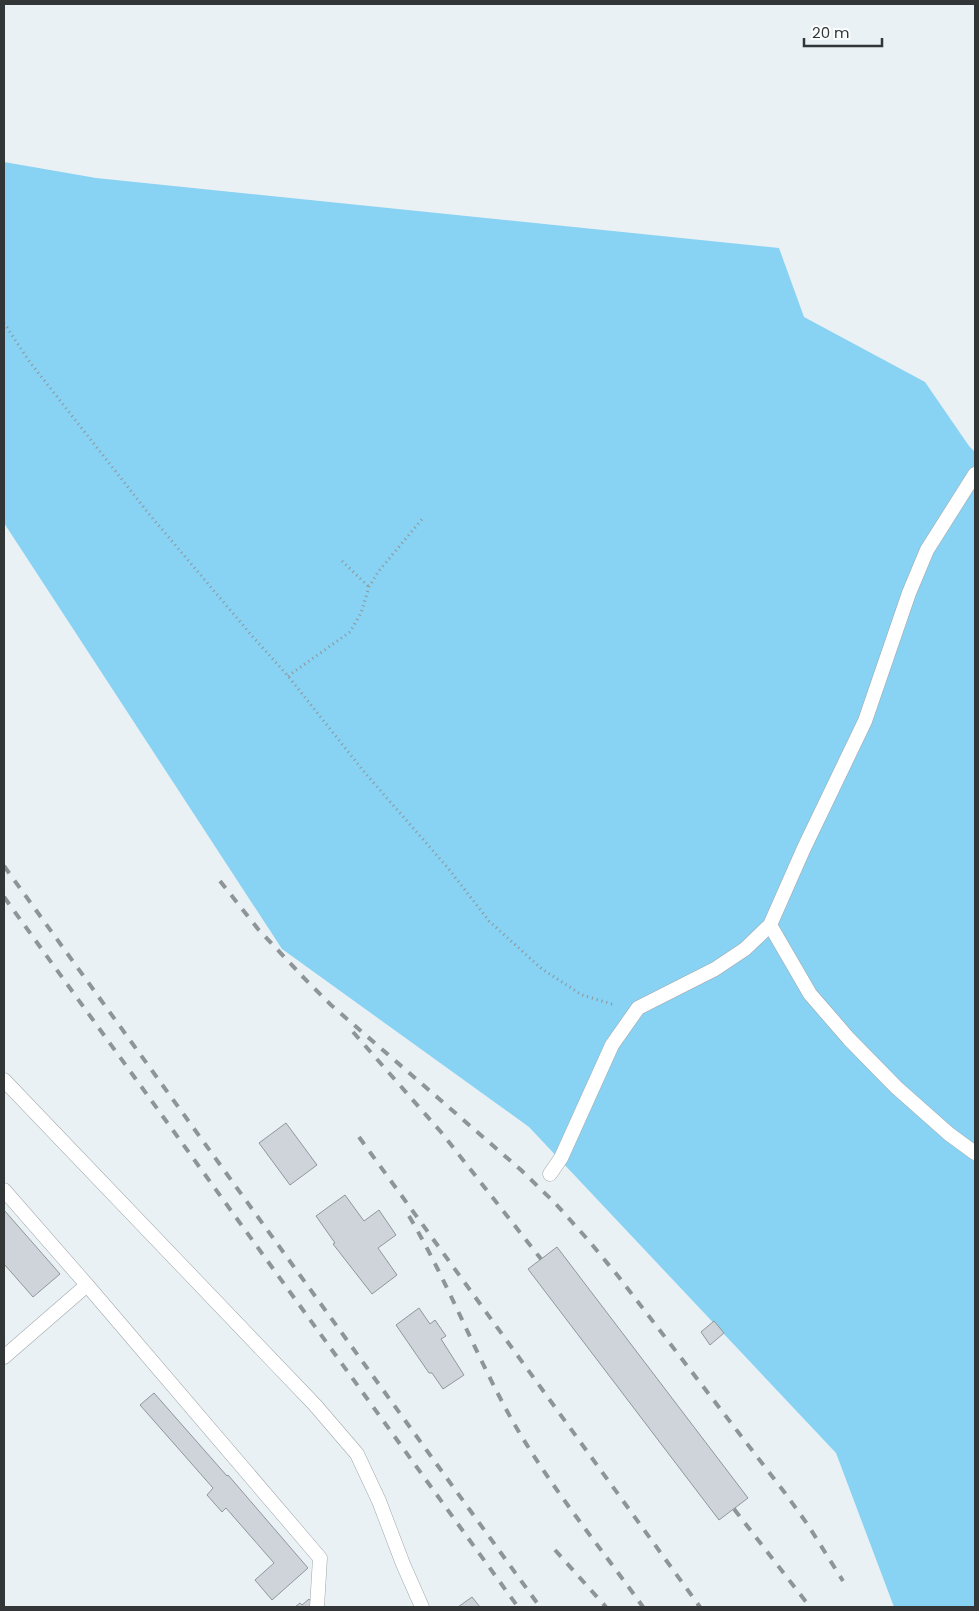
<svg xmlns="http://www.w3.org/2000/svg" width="979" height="1611" font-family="Poppins,sans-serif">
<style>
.green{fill:#88d2f3}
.building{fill:#ced4da;stroke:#91969c}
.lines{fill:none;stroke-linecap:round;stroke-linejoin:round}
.service-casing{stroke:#a0a8ac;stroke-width:15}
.path{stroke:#8e9496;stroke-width:3;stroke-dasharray:1 4;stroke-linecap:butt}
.service{stroke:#fff;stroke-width:14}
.rail{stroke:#8e9497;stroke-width:4;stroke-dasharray:9 9;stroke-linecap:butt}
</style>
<rect width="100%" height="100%" fill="#e9f1f5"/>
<path class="green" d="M4,162L96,178L779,248L804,317L925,382L969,446L975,452V1607H894L836,1453L529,1127L282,949L4,523Z"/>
<path class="building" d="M286,1123L317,1165L290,1185L259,1143Z
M345,1195L364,1221L379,1210L396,1235L378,1248L397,1275L372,1294L333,1244L335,1243L316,1216Z
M4,1210L60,1274L33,1297L4,1264Z
M557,1247L748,1498L719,1520L528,1269Z
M419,1308L430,1324L435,1320L446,1336L441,1339L464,1375L443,1389L432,1373H429L396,1325Z
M714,1321L724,1333L710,1345L701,1332Z
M154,1393L227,1476L228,1475L308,1568L272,1600L255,1580L274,1563L226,1508L222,1512L207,1495L213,1488L140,1405Z
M472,1597L480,1607H458Z
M309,1599L314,1605L311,1607H295L300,1603L302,1605Z"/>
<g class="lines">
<g class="service-casing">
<path id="service" d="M770,925L810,994L849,1039L896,1087L949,1134L975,1153
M4,1080L315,1405L357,1454L379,1501L403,1564L422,1607
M550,1174L561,1158L612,1045L638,1008L715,969L745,949L770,925L804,848L865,721L909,593L927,550L975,474
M4,1190L87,1285L320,1558L317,1607
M4,1357L87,1285"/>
</g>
<path class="path" d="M4,323L29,361L149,514L253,637L288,676L365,773L448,868L489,921L542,969L582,995L615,1005
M342,561L369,587
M288,676L350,632L361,613L369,587L378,572L423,518"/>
<use href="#service" class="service"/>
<path class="rail" d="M4,866L540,1607
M220,881L258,929L306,980
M4,897L518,1607
M302,976L331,1005L521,1170L555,1203L589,1241L618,1276L785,1493L808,1525L843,1581
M353,1032L441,1132L541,1259
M359,1137L700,1607
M409,1216C448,1282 475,1354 512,1420C550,1487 599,1545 643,1607
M734,1509L810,1607
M555,1550L606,1607"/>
</g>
<rect width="979" height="1611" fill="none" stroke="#323637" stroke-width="10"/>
<path d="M804 38v8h78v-8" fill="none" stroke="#323637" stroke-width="2.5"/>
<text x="812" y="38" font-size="15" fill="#323637" stroke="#fbfdfe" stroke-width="4" paint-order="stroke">20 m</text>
</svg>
